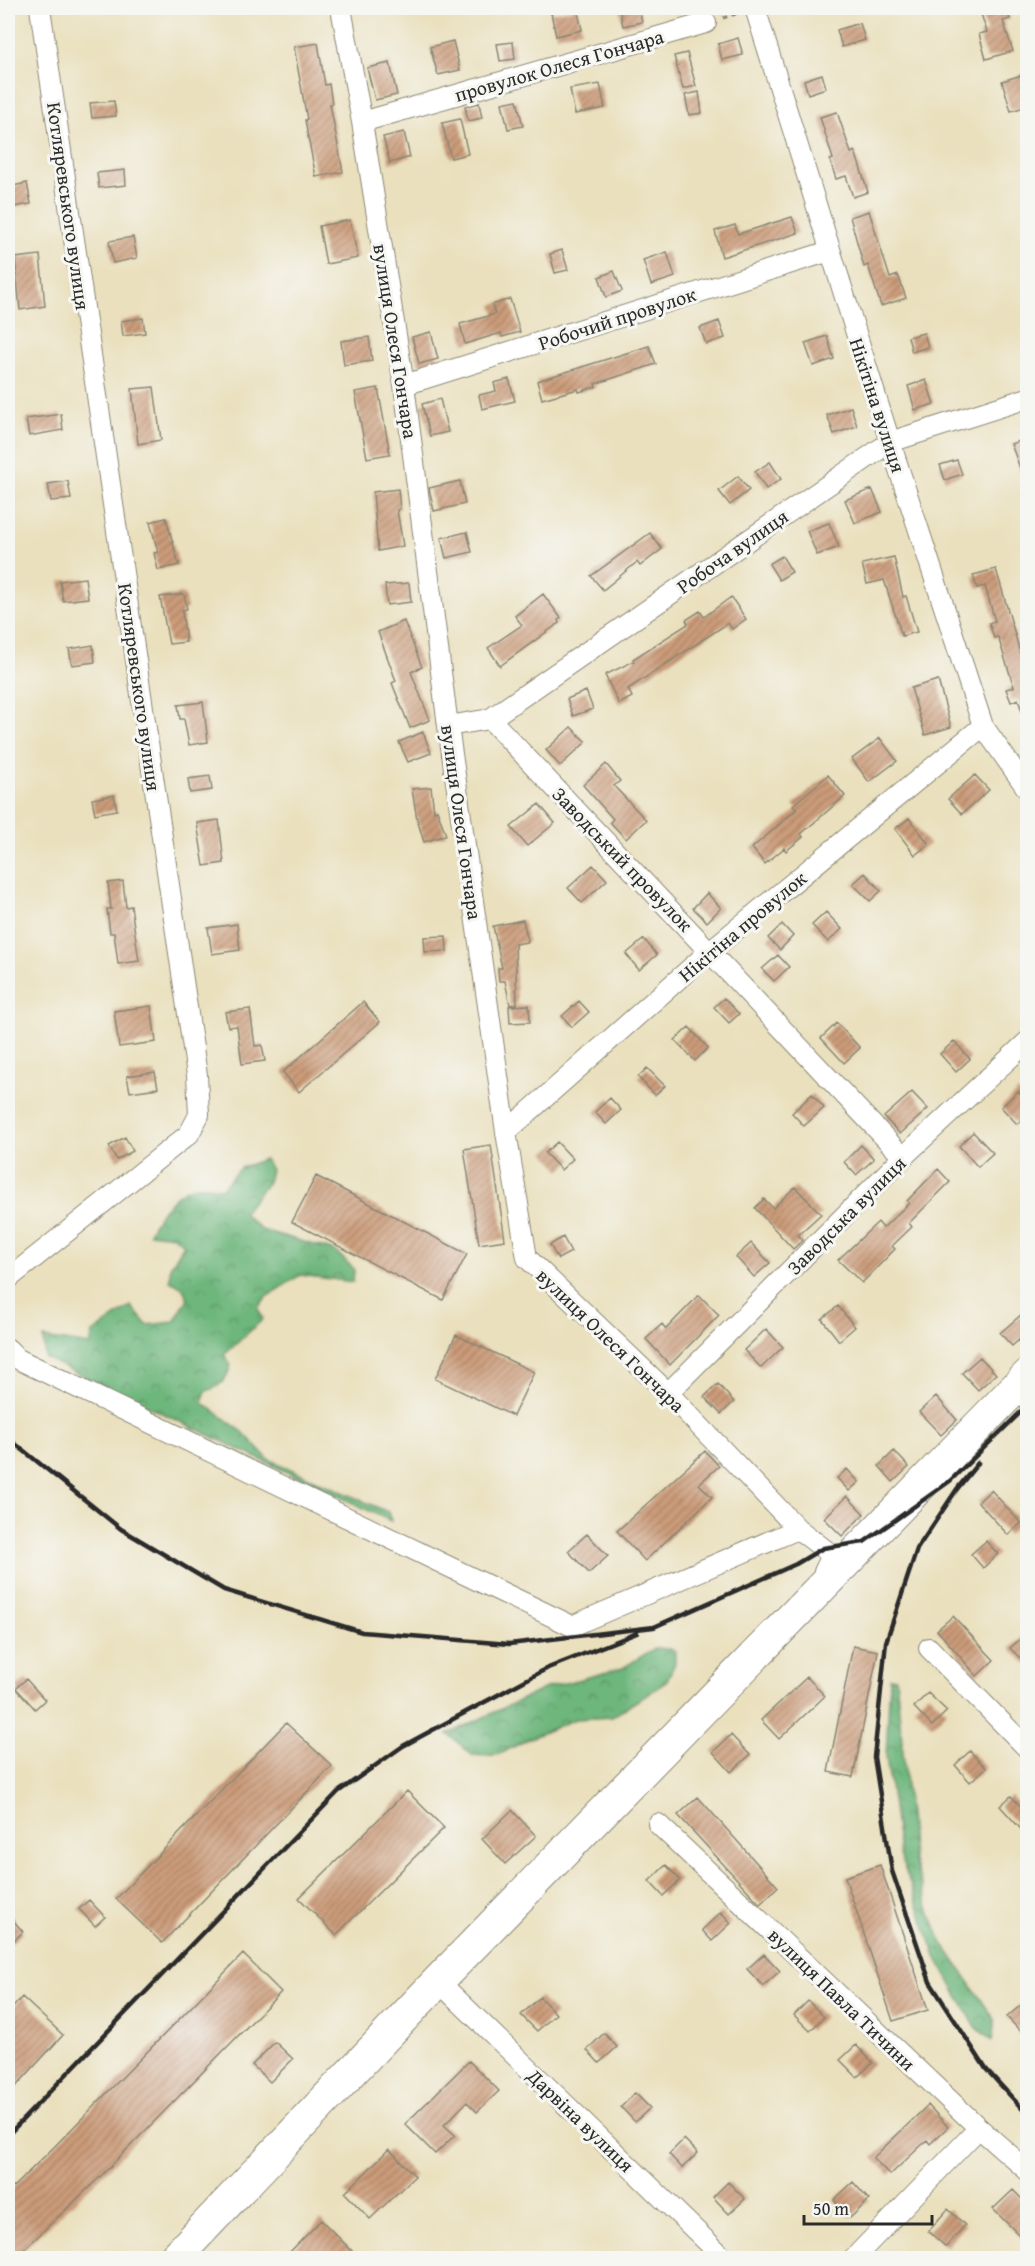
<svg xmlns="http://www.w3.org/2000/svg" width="1035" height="2266" font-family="'Gentium Book Plus',serif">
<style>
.forest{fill:url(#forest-crowns);stroke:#4c7054;stroke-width:1.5}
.building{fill:url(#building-hatch)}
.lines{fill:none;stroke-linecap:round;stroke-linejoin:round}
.street-casing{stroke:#8a8674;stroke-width:22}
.primary-casing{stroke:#8a8674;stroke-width:34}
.path{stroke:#8a8674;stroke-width:3;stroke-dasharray:4.5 4.5;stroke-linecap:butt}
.street{stroke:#fff;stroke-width:20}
.primary{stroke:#fff;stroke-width:32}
.rail{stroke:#2b2b2b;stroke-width:4.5}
.labels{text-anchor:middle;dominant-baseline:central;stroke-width:6;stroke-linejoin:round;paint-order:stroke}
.street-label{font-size:20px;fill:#2b2b2b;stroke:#f6f6f2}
</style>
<defs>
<pattern id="forest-crowns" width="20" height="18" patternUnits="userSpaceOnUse" patternTransform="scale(1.5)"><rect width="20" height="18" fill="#6db67c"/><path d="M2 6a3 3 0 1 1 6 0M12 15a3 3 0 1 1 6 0" fill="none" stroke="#5a9466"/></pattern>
<pattern id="building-hatch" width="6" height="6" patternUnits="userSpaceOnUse" patternTransform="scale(1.5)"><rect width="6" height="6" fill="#cc9c7a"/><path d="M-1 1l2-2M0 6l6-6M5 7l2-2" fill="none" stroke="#a67f64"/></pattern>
</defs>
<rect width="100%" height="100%" fill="#f6f6f2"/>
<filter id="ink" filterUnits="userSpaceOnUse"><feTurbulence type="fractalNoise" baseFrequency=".0167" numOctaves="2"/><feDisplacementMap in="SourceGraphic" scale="12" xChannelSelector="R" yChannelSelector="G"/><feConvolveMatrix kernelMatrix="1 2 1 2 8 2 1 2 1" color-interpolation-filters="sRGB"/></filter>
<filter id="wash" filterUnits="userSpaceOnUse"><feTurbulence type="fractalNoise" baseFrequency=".008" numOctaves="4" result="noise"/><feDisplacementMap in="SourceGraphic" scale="24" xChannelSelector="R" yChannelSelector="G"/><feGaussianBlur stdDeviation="1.35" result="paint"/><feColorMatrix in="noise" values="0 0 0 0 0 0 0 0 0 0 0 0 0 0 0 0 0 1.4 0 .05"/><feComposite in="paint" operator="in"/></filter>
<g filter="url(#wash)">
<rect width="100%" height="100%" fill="#eae0bd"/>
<path class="forest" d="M265,1159L271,1170L268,1182L243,1213L262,1230L335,1251L354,1269L353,1282L300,1275L266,1297L258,1308L263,1319L224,1355L231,1365C226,1380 222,1387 206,1391L202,1402L243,1432L268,1459L388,1512L391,1521L45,1358L43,1338L90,1345L93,1333L131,1306L147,1325L174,1322L188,1299L182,1287L170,1281V1267L184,1245L174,1236L149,1233C157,1216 177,1187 198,1186C206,1185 214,1187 222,1188L240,1168Z
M655,1648L669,1649L675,1651V1663L666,1682L612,1717L575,1719L528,1739L502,1753L489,1756L472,1755L448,1734L546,1688L623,1668Z
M890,1678H896L913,1858L930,1913L943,1944L995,2020L992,2041L975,2026L936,1957L899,1852L886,1756Z"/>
<g id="blocks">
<path class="building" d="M577,8L582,30L556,36L551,13Z
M619,8H639L642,22L623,26Z
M979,8H1006L1010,19L1003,21L1013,51L986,59L979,34L987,32Z
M860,23L865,40L842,47L837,30Z
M738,38L743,55L722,60L718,44Z
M453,41L460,70L438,75L430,47Z
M513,42L515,59L500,61L497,44Z
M318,43L325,85L329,84L332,104H330L343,172L316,177L308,137L305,120L307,119L294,47Z
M687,53L696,86L683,89L674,56Z
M390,63L397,95L375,100L367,68Z
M1028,73V106L1011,111L1002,81Z
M822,74L826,88L808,94L804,80Z
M600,84L605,108L575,114L570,89Z
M699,92L702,113L689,115L685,95Z
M517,100L523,126L508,129L502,103Z
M114,101L116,116L92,118L90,103Z
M479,103L482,118L468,121L465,106Z
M837,112L851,153L855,151L868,192L853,197L846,176L836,179L830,160L833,159L820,117Z
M460,119L468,154L451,158L442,123Z
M404,132L410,157L390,163L383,137Z
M125,170L126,185L99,188L97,173Z
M27,183L31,204L8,208V187Z
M869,211L890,278L898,275L906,298L881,306L868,265L864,267L850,217Z
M792,217L798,233L722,257L715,231L735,225L738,234Z
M350,220L358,258L326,264L319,226Z
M133,237L137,258L113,263L109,241Z
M562,250L568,270L555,273L550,254Z
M667,252L675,277L651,285L643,260Z
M40,255L45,306L20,310L15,258Z
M614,271L622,291L606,297L599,277Z
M510,299L520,332L502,337L501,333L465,344L460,324L495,314L492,305Z
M143,318L145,333L123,336L121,321Z
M719,321L725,338L706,344L700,328Z
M431,332L438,359L419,364L412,337Z
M924,333L928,347L912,352L908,337Z
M827,336L834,359L813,366L805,343Z
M369,337L372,361L344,365L341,341Z
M649,346L656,364L595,384L596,387L579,392L578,389L542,399L537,381Z
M509,379L515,401L482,409L479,395L496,391L494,383Z
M926,380L934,404L915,410L908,386Z
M154,387L161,440L138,444L132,389Z
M378,388L390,454L367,458L355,392Z
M440,399L448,432L430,436L422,404Z
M851,407L857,426L834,434L827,415Z
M61,414L63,430L29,436L26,419Z
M1028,438V484H1026L1011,444Z
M957,460L962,474L945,480L940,465Z
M770,462L781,479L766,489L755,472Z
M738,476L749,490L730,505L719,491Z
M68,481L71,499L51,501L48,484Z
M460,481L465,504L434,511L429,488Z
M398,489L400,509L397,510L403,546L378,551L373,492Z
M872,489L882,512L855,523L845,500Z
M166,518L179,565L158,570L154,553L158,552L150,522Z
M829,523L839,547L817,555L807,531Z
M467,532L472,552L446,558L441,538Z
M650,533L662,549L640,566L637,562L603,590L591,576Z
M782,556L792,572L779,580L769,564Z
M894,557L903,597L906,596L917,632L902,636L884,580L867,584L862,564Z
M996,569L1020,652L1028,650V720L1025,721L1018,699L1011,702L1006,689L1014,687L998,637L994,638L989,623L995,621L985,586L977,588L973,575Z
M85,578L88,598L63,601L60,581Z
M409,583L411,602L387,605L385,585Z
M184,594L187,609L182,610L186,642L169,644L160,597Z
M543,594L561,618L558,620L559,623L500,666L488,648L522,625L515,616Z
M731,597L746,619L732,629L728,623L628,689L632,697L619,704L605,675L634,661L633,659L688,624L686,620L700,611L704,617Z
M404,621L422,667L411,672L430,720L410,728L392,683L396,681L378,632Z
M93,645L95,662L72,665L69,649Z
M938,680L951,727L925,735L911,688Z
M586,691L593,709L573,716L567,699Z
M203,702L208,742L189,745L184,719H180L178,705Z
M571,727L586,742L560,766L546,750Z
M423,732L431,753L408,762L399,742Z
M880,738L897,761L869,782L852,759Z
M606,764L620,781L614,786L646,820L626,839L610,822L613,819L583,785Z
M828,775L845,796L801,834L803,837L786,851L784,848L765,864L752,848L797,809L793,805Z
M975,775L989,790L962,814L948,799Z
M210,776L212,790L190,793L188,779Z
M431,787L434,811L437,810L446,835L424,842L417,819L412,789Z
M114,795L117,810L95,814L92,799Z
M539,804L555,823L527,846L511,827Z
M909,818L929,844L915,855L895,829Z
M219,820L224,863L204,866L197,823Z
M593,865L607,880L582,903L568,888Z
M865,873L881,891L870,901L853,884Z
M123,881L126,907L131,906L139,961L118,964L114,933H110L107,909H111L108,883Z
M707,893L721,908L707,922L693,908Z
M826,912L842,929L828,942L812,925Z
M523,920L528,942L515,944L517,1004L510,1005L505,981H499L498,968H502L493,926Z
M237,924L240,950L212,954L208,928Z
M782,924L793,936L780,950L768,938Z
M446,936L447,951L425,952L424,937Z
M644,939L657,955L639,970L626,954Z
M778,955L789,967L774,981L762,969Z
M724,998L739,1014L729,1023L714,1007Z
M579,1001L589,1012L572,1027L562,1016Z
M363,1002L380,1022L299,1092L283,1072Z
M529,1005L530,1022L510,1023L509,1006Z
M151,1006L156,1042L119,1047L114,1011Z
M250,1009L255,1046L262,1045L265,1061L242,1064L237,1026L228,1027L225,1012Z
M837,1023L860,1048L844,1063L821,1038Z
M689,1027L708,1048L695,1061L675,1040Z
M954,1041L970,1059L956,1072L940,1054Z
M647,1068L665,1086L655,1095L638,1077Z
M155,1072L158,1088L130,1092L127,1076Z
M1018,1091L1028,1101V1114L1017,1124L1001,1107Z
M912,1092L928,1109L900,1134L884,1117Z
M812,1094L824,1108L804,1126L792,1113Z
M610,1098L621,1110L606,1124L595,1112Z
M973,1132L993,1153L978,1167L959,1146Z
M125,1137L133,1151L117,1160L109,1146Z
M557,1142L573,1159L561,1170L545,1153Z
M491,1145L505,1240L479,1244L464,1149Z
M861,1145L874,1159L856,1175L844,1162Z
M938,1169L950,1182L909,1223L912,1227L892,1246L895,1249L862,1283L838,1260L878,1222L883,1228L909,1203L907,1201Z
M316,1176L467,1254L443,1300L292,1222Z
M795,1187L821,1214L798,1235L803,1240L793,1249L755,1208L764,1199L773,1208Z
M563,1237L571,1252L558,1259L550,1245Z
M751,1243L770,1263L754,1277L736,1257Z
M699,1295L719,1315L670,1365L646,1339L662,1324L666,1329Z
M838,1306L855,1327L839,1341L822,1319Z
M1022,1314L1028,1320V1332L1012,1346L1000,1333Z
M766,1329L783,1347L761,1368L744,1350Z
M456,1335L534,1372L513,1416L435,1379Z
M980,1357L996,1374L978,1390L962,1373Z
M718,1384L734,1402L721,1414L704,1397Z
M936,1396L957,1420L941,1435L919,1412Z
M705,1451L719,1466L699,1484L712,1497L645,1561L617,1531Z
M894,1451L909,1467L893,1482L879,1466Z
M847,1469L859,1482L849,1491L837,1478Z
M991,1490L1021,1523L1008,1535L978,1502Z
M847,1496L864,1514L842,1536L824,1518Z
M587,1534L608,1556L589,1573L568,1551Z
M986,1541L998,1554L983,1568L971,1554Z
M953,1616L994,1660L977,1676L937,1630Z
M1028,1632V1666L1010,1648Z
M853,1646L878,1651L853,1777L828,1772Z
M807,1677L825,1696L779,1739L761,1720Z
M26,1679L45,1700L35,1709L16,1688Z
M928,1693L947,1711L932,1726L914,1707Z
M286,1723L332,1766L162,1943L116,1899Z
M731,1735L750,1755L731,1772L713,1752Z
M970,1751L986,1768L970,1782L955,1765Z
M407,1791L444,1828L336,1935L299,1898Z
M1011,1796L1028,1814V1837L1000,1806Z
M698,1797L778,1887L760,1904L678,1815Z
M512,1810L536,1836L505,1864L482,1839Z
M666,1865L680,1880L663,1896L649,1881Z
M880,1865L928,2010L893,2021L845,1877Z
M89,1900L105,1917L95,1926L79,1909Z
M721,1912L731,1923L712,1941L702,1930Z
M8,1914L23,1932L8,1946Z
M243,1954L281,1992L100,2177L14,2259H8V2192L53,2148Z
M764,1954L780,1971L763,1986L747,1969Z
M22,1997L63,2035L8,2095V2013Z
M540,1997L556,2014L537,2031L521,2015Z
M1028,1999V2039L1007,2017Z
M808,2001L824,2017L810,2031L794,2015Z
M604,2033L617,2047L599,2063L587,2050Z
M275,2042L293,2059L270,2082L252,2065Z
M856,2045L873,2063L857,2077L840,2060Z
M469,2061L499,2091L477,2112L467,2102L444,2125L455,2135L435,2154L405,2124Z
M635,2093L650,2108L635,2122L621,2107Z
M928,2105L948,2127L930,2144L927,2140L890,2175L873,2158Z
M684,2139L698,2153L682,2168L669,2154Z
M389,2149L415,2176L370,2219L345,2193Z
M728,2182L745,2199L729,2214L713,2197Z
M853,2182L869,2200L850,2218L834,2200Z
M1013,2190L1028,2205V2244L993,2209Z
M948,2209L965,2225L946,2247L928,2231Z
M321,2220L360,2259H283Z"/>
</g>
</g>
<g filter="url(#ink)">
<use href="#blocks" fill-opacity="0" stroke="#8a8674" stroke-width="1.5"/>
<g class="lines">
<g class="street-casing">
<path id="street" d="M341,8L362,122L404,385L448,726L506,1132L527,1258L668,1393L798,1529
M755,8L890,442L983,726L1028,790
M362,122L706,23
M404,385L830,251
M490,719L903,1157
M448,726L490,719L890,442L1028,398
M506,1132L710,951L983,726
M8,1279L189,1134L199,1115L197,1075L40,8
M8,1349L18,1359L572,1626L798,1529L832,1555L824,1572
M668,1393L903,1157L1028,1041
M929,1648L1028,1749
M658,1824L979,2128L1028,2171
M438,1981L724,2258
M854,2258L979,2128"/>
</g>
<g class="primary-casing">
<path id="primary" d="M175,2258L438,1981L1028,1375"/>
</g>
<path class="path" d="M723,18L739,13"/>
<use href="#street" class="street"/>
<use href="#primary" class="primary"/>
<path class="rail" d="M8,1438L121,1529L224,1590L362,1632L509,1644L654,1627L796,1564L823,1548L864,1542L950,1481L1028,1405
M978,1463L957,1489L917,1549L886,1642L874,1757L892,1871L930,1982L986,2069L1028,2115
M8,2135L338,1792L403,1746L548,1668L637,1633"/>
</g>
</g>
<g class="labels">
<g class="street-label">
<text transform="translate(559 65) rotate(-16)">провулок Олеся Гончара</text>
<text transform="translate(69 206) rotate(82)">Котляревського вулиця</text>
<text transform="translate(617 318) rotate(-18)">Робочий провулок</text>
<text transform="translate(396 341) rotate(81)">вулиця Олеся Гончара</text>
<text transform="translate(878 405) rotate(72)">Нікітіна вулиця</text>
<text transform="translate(732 551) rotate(-35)">Робоча вулиця</text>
<text transform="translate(140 687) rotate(82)">Котляревського вулиця</text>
<text transform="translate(462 822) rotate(82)">вулиця Олеся Гончара</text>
<text transform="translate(623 859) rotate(46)">Заводський провулок</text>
<text transform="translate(742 926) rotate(-40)">Нікітіна провулок</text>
<text transform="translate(846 1215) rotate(-45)">Заводська вулиця</text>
<text transform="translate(611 1340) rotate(44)">вулиця Олеся Гончара</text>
<text transform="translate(842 1999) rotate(44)">вулиця Павла Тичини</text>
<text transform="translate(581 2120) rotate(44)">Дарвіна вулиця</text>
</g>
</g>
<rect width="1035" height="2266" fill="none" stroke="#f6f6f2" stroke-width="30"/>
<path d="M804 2215v9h128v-9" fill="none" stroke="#2b2b2b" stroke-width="3"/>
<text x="813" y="2215" font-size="18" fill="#2b2b2b" stroke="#f6f6f2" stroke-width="4.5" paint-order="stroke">50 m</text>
</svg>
